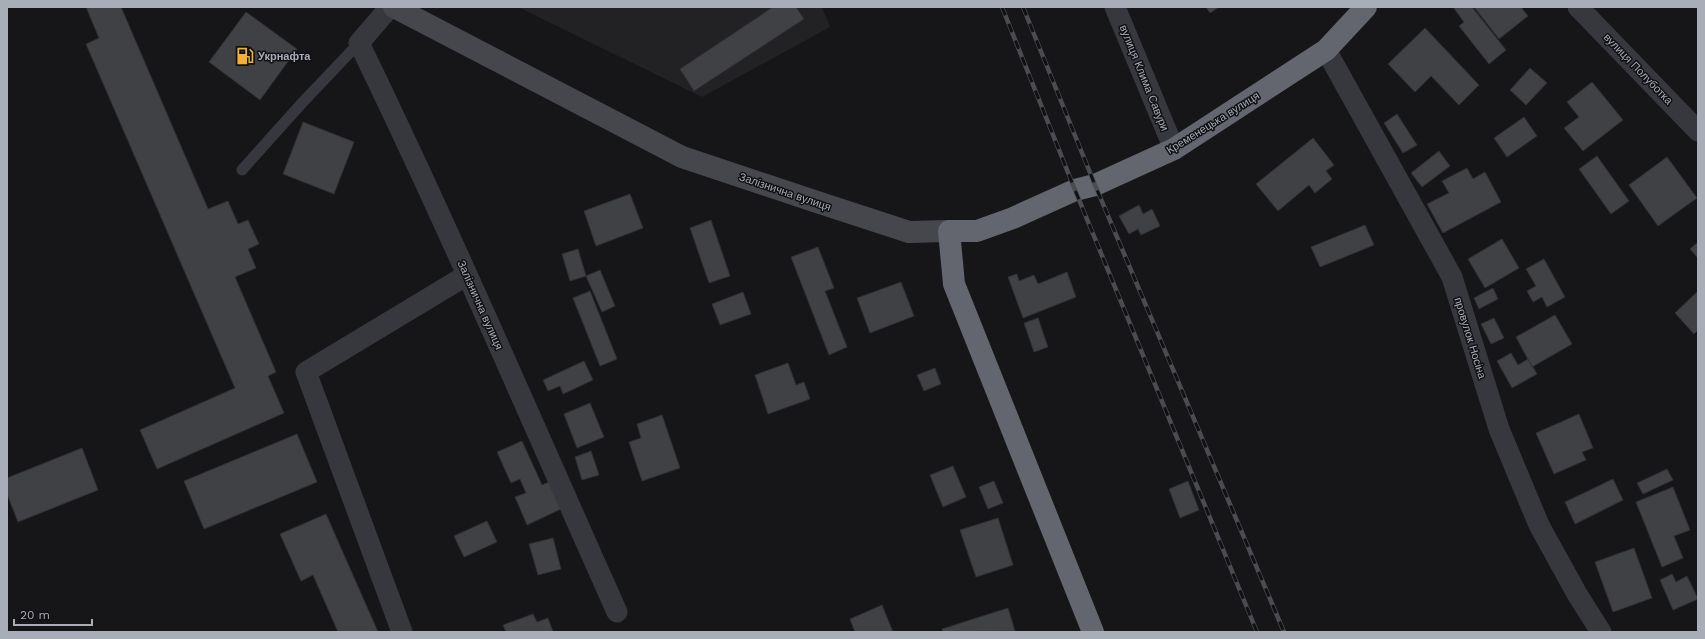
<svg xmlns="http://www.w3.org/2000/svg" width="1705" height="639" font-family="'Work Sans',sans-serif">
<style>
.built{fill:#222225}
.building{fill:#404145;stroke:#303034}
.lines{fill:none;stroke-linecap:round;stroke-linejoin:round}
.lane{stroke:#37383d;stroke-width:11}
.street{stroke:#37383d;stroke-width:21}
.secondary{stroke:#45474d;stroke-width:22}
.highway{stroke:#63666e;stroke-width:22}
.rail-casing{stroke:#4a4c52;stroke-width:4.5}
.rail{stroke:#111113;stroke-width:3;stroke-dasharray:9;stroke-linecap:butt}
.labels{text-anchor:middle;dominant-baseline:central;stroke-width:3;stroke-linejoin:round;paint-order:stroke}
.poi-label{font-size:11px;font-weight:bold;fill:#a8adb8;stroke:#111113;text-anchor:start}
.street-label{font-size:11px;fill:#a8adb8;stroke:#111113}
</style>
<rect width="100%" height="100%" fill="#161618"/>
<path class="built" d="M518,7H822L830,27L702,97Z"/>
<path class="building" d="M86,7H121L208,209L228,201L238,224L248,220L259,244L248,249L256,268L235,277L276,372L268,376L284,413L157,469L140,430L235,388L86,44L99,38Z
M773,7H796L804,19L694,91L680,69Z
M1206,7H1219L1210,13Z
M1453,7H1472L1506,50L1489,64L1459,26L1464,22Z
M1474,7H1521L1528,16L1499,39Z
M246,12L297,49L260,100L209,62Z
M1425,28L1479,85L1459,105L1431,76L1415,92L1388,64Z
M1530,68L1547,83L1526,105L1510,90Z
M1592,82L1623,120L1583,151L1564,128L1579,117L1567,102Z
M1397,114L1417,145L1403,153L1384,123Z
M1524,117L1537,136L1507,157L1494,138Z
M303,122L354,142L334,194L283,174Z
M1313,138L1334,165L1326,171L1332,179L1315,193L1309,185L1278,211L1256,184Z
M1439,151L1450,166L1422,187L1411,173Z
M1597,156L1629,201L1611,214L1579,169Z
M1667,157L1697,198L1658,226L1629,185Z
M1467,168L1473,179L1485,172L1501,202L1443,233L1427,204L1449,193L1442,181Z
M630,194L643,228L596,246L584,211Z
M1139,205L1143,214L1152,209L1160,226L1141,235L1138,229L1129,234L1119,216Z
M711,220L730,276L709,283L690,228Z
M1365,225L1374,245L1320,267L1311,247Z
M1502,239L1519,268L1485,288L1468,259Z
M1698,242V258L1690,249Z
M818,247L834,288L825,291L847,347L829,355L791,257Z
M578,249L586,276L570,281L562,254Z
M1544,259L1565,297L1547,307L1542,297L1533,302L1527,291L1536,286L1526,269Z
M600,270L615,306L602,312L586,276Z
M1067,272L1076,297L1023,318L1008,277L1017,274L1019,281L1034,275L1038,284Z
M901,282L914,316L870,333L857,298Z
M1493,288L1498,299L1479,309L1474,298Z
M590,291L617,359L600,366L573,298Z
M1698,291V330L1694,334L1675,313Z
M743,292L751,314L720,325L712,304Z
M1555,315L1572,344L1532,367L1516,337Z
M1038,318L1048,347L1034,352L1024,323Z
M1494,318L1504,338L1491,344L1481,324Z
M1511,353L1518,365L1528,359L1537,374L1512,388L1497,361Z
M584,361L593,380L563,394L560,386L548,391L543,380Z
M788,363L796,385L804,382L810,399L768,414L755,375Z
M935,368L941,384L924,391L917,375Z
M590,403L604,437L577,448L564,414Z
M1579,414L1593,448L1582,452L1586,460L1554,474L1536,433Z
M662,415L680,468L642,481L629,442L641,438L637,424Z
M297,434L317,482L204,529L184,481Z
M522,441L542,485L549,482L561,509L527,525L515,497L526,493L520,479L511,483L497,452Z
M82,448L98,490L18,522L7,494V478Z
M591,451L599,475L582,480L575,457Z
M953,466L966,497L943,507L930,475Z
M1667,469L1673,480L1643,494L1637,483Z
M1613,479L1623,500L1575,524L1565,502Z
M994,481L1003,503L988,509L979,487Z
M1188,481L1199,510L1180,518L1169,489Z
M1673,487L1690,530L1674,536L1683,558L1662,567L1636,502Z
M326,514L378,632H338L313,575L301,581L280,534Z
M998,518L1013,565L976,577L960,530Z
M487,521L497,542L464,557L454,536Z
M553,538L561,569L538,575L529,544Z
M1634,548L1652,598L1613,612L1595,562Z
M1672,574L1676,582L1687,576L1698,599L1673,610L1660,580Z
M882,605L893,632H855L850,619Z
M1008,608L1015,631L943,632L942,629Z
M533,614L537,622L548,618L553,632H506L503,625Z"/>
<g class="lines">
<path class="lane" d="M242,170L302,103L359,43"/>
<path class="street" d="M390,7L359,43C450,230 532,422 617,612
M1115,7L1174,149
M1578,7L1698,131
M1326,50L1452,277L1499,429L1539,525L1577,594L1601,632
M402,632L306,372L467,275"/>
<path class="secondary" d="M394,7L682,157L814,201L909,232L949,231"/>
<path class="highway" d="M1093,632L954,284L949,231H977L1013,218L1075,190L1095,185L1174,149L1326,50L1366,7"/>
<g class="rail-casing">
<path id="rail" d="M1002,7L1075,190L1257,632
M1023,7L1095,185L1284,632"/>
</g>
<use href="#rail" class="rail"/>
</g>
<defs>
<g id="fuel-bare" transform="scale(1.38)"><path d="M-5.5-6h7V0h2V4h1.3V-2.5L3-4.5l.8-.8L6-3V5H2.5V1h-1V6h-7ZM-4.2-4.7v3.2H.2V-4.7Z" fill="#f2b134" stroke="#111113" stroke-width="2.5" paint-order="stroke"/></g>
</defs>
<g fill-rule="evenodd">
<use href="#fuel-bare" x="245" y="56"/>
</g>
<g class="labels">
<g class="poi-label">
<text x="258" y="56">Укрнафта</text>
</g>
<g class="street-label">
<text transform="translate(1638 69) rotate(46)">вулиця Полуботка</text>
<text transform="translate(1144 78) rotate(68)">вулиця Клима Савури</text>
<text transform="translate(1213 123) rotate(-32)">Кременецька вулиця</text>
<text transform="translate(785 192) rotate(19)">Залізнична вулиця</text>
<text transform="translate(480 305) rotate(66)">Залізнична вулиця</text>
<text transform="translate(1470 338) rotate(73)">провулок Носіна</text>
</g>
</g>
<rect width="1705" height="639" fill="none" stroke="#a8adb8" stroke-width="16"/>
<path d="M14 619v6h78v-6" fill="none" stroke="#a8adb8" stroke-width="2"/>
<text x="20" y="619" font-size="12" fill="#a8adb8" stroke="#111113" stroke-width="3" paint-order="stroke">20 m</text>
</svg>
